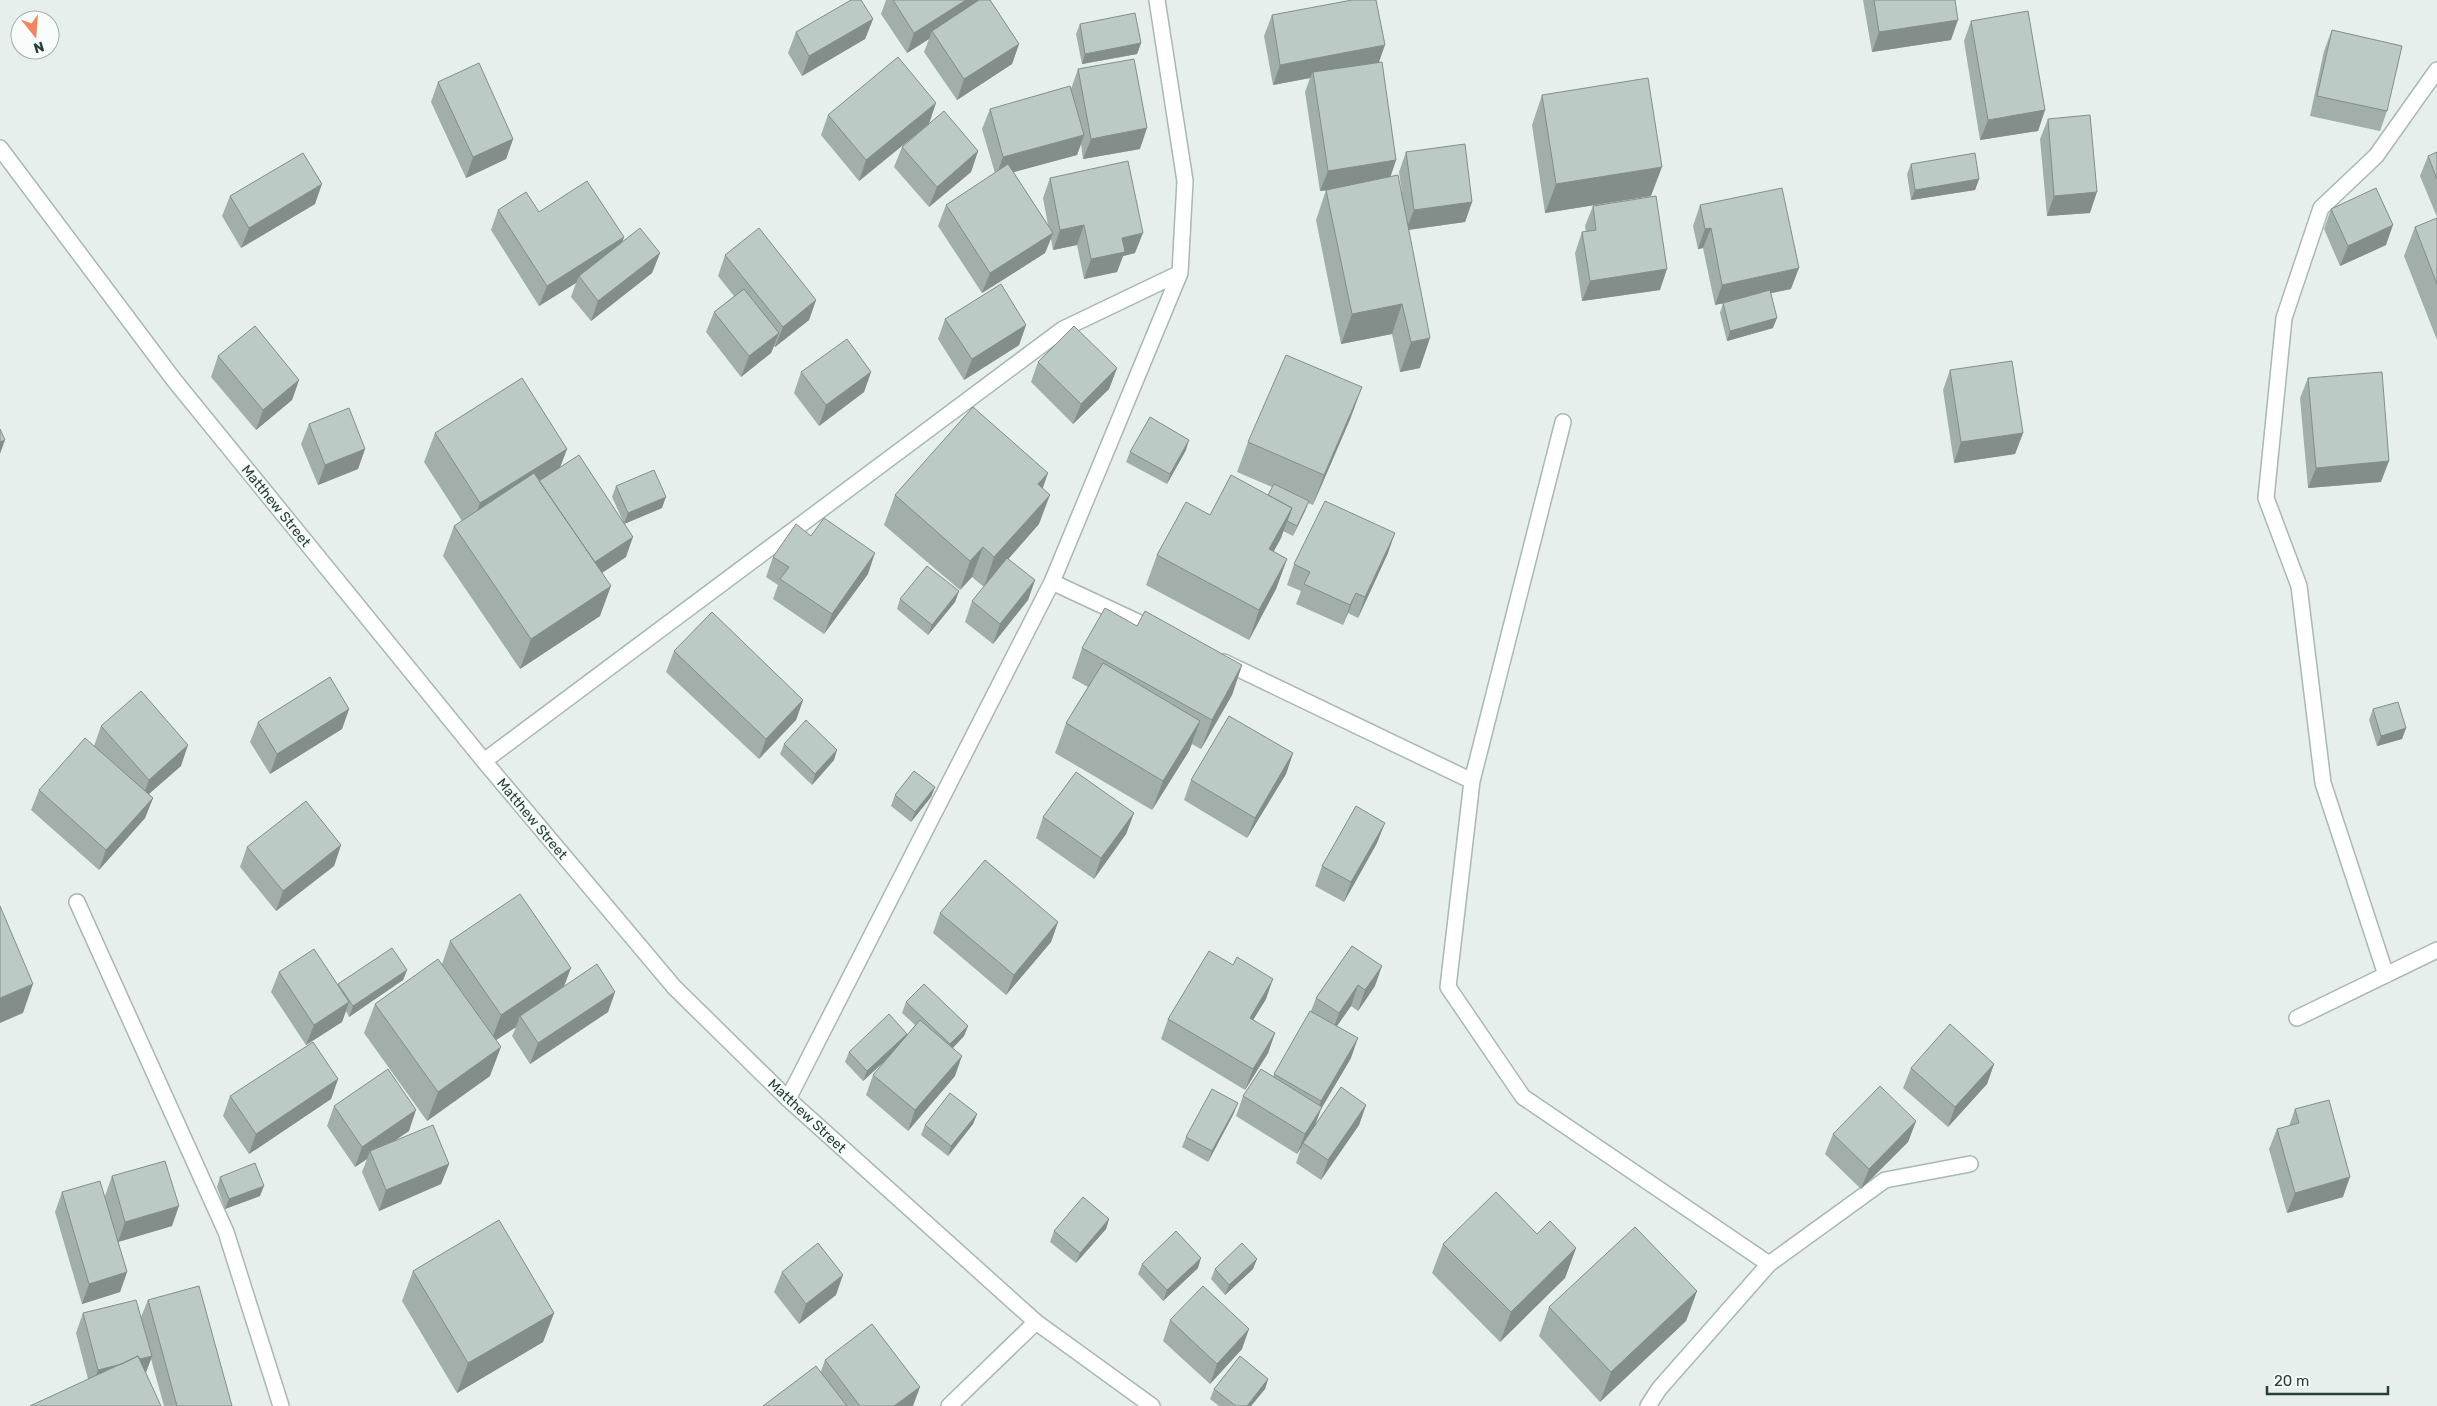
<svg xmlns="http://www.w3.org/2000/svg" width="2437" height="1406" font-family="Rubik,sans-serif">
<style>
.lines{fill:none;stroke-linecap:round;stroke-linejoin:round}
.street-casing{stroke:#a8b8b2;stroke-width:18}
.street{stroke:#fff;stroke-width:15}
.wall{fill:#a1aea9}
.shaded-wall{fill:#838d89}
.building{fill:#bbcac4;stroke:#838d89}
.labels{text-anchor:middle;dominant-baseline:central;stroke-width:4;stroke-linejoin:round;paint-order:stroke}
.street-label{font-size:14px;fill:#24423a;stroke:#f7fbf9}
</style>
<rect width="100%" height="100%" fill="#e6efeb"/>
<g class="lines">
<g class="street-casing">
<path id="street" d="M0,148L174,380L484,761L674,987L788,1099L1036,1322L1152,1406
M1563,422L1472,781L1448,987L1523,1097L1769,1264
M1052,582L1157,631
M1224,662L1472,781
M484,761L1063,329L1180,273
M77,902L226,1232L281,1406
M2386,975L2323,783L2299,586L2266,498L2284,318L2321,208L2376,156L2437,70
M2297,1018L2437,950
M788,1099L1052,582L1180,273L1185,181L1157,0
M949,1406L1036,1322
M1648,1406L1659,1389L1769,1264L1885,1180L1970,1164"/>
</g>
<use href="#street" class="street"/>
</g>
<path class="wall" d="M886,0H990L1019,44L1012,64L957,100L924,52L929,39L907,53L881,14Z
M1863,0H1955L1951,40L1872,52Z
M1272,15L1379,62L1396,160L1390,177L1402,193L1399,172L1406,152L1472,202L1465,222L1409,230L1420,368L1400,372L1392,334L1341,344L1316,220L1326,190H1328L1320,191L1305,92L1310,78L1273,85L1264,36Z
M873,19L865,39L802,76L788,53L796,32Z
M1971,21L2045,110L2038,131L1980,140L1964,41Z
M1080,24L1141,43L1137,54L1082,64L1076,34Z
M2332,30L2387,111L2380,131L2310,116L2324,51Z
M1078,69L1140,149L1083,159L1081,144L1077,155L1013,172L1048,225L1043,198L1050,178L1135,253L1123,256L1117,272L1084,279L1077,245L1053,250L1051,239L1045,253L982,293L938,226L946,205L995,173L982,129L990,109L1071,89Z
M438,82L513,139L506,159L466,178L431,102Z
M1542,95L1651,196L1545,213L1532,125Z
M828,115L929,123L978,151L971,172L929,207L894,167L902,147L926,126L859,181L821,135Z
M2048,119L2090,213L2047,216L2040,139Z
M2437,152V217L2420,176L2428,156Z
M1911,164L1979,179L1975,190L1911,200L1907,174Z
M230,196L315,204L241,248L222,216Z
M1700,205L1791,289L1771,293L1773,328L1727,341L1720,313L1723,303L1715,305L1703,248L1698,249L1693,226Z
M1593,206L1660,290L1582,301L1575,253L1582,232H1586L1585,226Z
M2331,209L2386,245L2340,266L2324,229Z
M498,210L624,237L622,243L660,253L652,273L591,321L571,297L576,283L539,306L491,230Z
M2437,218V340L2404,256L2415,227Z
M725,255L816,300L809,320L775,347L774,346L771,353L741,377L706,332L714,312L734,296L718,276Z
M945,319L1026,325L1019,345L964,380L938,339Z
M218,356L299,380L292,400L256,430L211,377Z
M1038,362L1117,368L1109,389L1073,424L1031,382Z
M1950,370L2023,433L2015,454L1954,463L1943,390Z
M801,372H871L864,392L819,426L794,393Z
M2308,378L2381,482L2308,488L2300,398Z
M1351,417L1313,505L1308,503L1305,511L1293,536L1283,531L1281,538L1273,551L1287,559L1276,589L1249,640L1146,585L1157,555L1210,515L1268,495L1272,487L1237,472L1248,442Z
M309,424L365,449L358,469L318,485L301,444Z
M435,433L567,449L560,467L623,521L612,497L616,486L662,508L624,524L626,557L602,573L600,616L520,669L443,556L454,526L462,521L424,462Z
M1186,450L1167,484L1126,462L1130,452Z
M1043,488L1039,524L1008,559L1035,580L1028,600L993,644L965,622L972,601L990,580L984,587L972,577L960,590L884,525L895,495Z
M811,536L868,574L824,634L773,599L778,585L766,577L773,557Z
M1388,553L1358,618L1348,613L1343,625L1296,604L1301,591L1287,585L1294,564Z
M959,591L955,602L928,635L897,609L900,599Z
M1137,626L1242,665L1232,695L1201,749L1192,744L1189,751L1152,810L1055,753L1066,723L1088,687L1072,678L1082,648Z
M674,651L803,700L796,720L759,759L666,672Z
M349,709L342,729L270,774L250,742L258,722Z
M2373,709L2406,728L2402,739L2377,746L2369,720Z
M101,726L181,766L148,794L153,798L145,818L99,870L31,810L39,790L94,746Z
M784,744L834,760L812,785L780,754Z
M1293,753L1286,774L1247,838L1184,800L1191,780Z
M935,787L931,797L911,822L891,806L895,795Z
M1134,813L1126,834L1094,879L1036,838L1043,817Z
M1377,843L1344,902L1315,886L1322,866Z
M341,845L334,866L276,911L240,867L247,847Z
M940,913L1058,922L1051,942L1006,995L933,933Z
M450,941L564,986L615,992L608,1012L530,1064L512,1036L516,1027L496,1040L490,1076L427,1121L364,1033L375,1004L442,964Z
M1352,946L1375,986L1358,1011L1351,1006L1337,1026L1351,1058L1321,1109L1315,1126L1366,1105L1359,1125L1321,1180L1296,1163L1301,1148L1297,1154L1236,1116L1243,1096L1273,1076L1311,1011L1316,998Z
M407,970L403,980L349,1017L346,1011L342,1022L306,1045L271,992L279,972L338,985Z
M1266,999L1253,1020L1275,1033L1268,1053L1245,1090L1161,1039L1168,1019Z
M906,1002L968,1026L964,1036L953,1048L955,1076L908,1131L866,1095L873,1075L885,1061L863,1081L845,1062L849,1052L906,1036L915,1025L902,1013Z
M1994,1064L1987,1084L1948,1127L1903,1088L1911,1068Z
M338,1079L331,1099L249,1154L223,1116L230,1096Z
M334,1106L409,1131L392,1142L449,1164L441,1184L379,1211L362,1172L367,1159L355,1167L327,1126Z
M2295,1109L2343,1197L2287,1213L2269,1149L2277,1129L2289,1126Z
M1234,1113L1208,1162L1182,1147L1186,1137Z
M977,1114L973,1124L948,1156L921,1135L925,1125Z
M1916,1121L1908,1142L1861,1189L1825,1154L1833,1134Z
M112,1176L172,1226L118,1242L127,1272L120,1292L82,1304L55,1212L62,1192L105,1196Z
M220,1177L260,1196L225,1209L217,1187Z
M1109,1219L1106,1229L1076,1263L1050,1242L1054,1231Z
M1443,1244L1576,1248L1565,1278L1500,1342L1432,1273Z
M1142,1264L1198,1268L1163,1301L1138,1274Z
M1215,1269H1253L1225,1295L1211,1279Z
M413,1271L554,1313L543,1342L457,1393L402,1301Z
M782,1272L836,1295L799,1324L774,1292Z
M1697,1291L1686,1321L1600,1402L1539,1336L1549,1307Z
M148,1300L232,1406H164L151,1359L146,1373L88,1379L76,1333L83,1313L141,1317Z
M1170,1320L1242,1349L1210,1384L1163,1341Z
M825,1360L913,1406H763L821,1371Z
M1268,1379L1265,1389L1251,1406H1219L1210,1399L1214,1389Z"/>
<path class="shaded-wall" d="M966,0H990L935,36L932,31L929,39L907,53L914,33Z
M873,19L865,39L802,76L809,56Z
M1958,20L1951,40L1872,52L1879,32Z
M1141,43L1137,54L1082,64L1085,54Z
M1019,44L1012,64L957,100L964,79Z
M1385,45L1378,65L1313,72L1310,78L1273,85L1280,65Z
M936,103L929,124L859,181L866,160Z
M2045,110L2038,131L1980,140L1988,120Z
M1147,128L1140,149L1083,159L1091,139Z
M1084,135L1077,155L996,177L1003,157Z
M513,139L506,159L466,178L473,157Z
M978,151L971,172L929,207L937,187Z
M1396,160L1389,181L1320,191L1328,171Z
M1662,167L1651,196L1545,213L1556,184Z
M1979,179L1975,190L1911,200L1915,190Z
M322,184L315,204L241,248L249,228Z
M2097,192L2090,213L2047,216L2054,196Z
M1472,202L1465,222L1406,230L1414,210Z
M1084,225L1077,245L1053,250L1060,230Z
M2393,225L2386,245L2340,266L2348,246Z
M1711,228L1703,248L1698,249L1705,229Z
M1053,233L1045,253L982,293L990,273Z
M1143,233L1135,253L1123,256L1117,272L1084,279L1091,259L1122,238Z
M624,237L616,258L579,276L576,283L539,306L547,286Z
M660,253L652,273L591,321L598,301Z
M1799,268L1791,289L1715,305L1722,285Z
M1667,269L1660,290L1582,301L1590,281Z
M816,300L809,320L775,347L783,327Z
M1402,304L1392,334L1341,344L1352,314Z
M1777,318L1773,328L1727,341L1730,331Z
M1026,325L1019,345L964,380L972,359Z
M779,333L771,353L741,377L749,356Z
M1430,338L1420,368L1400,372L1411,342Z
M1117,368L1109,389L1073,424L1081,404Z
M871,372L864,392L819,426L826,405Z
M299,380L292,400L256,430L263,410Z
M1362,387L1351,417L1313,505L1324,475Z
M2023,433L2015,454L1954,463L1961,442Z
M5,440L0,454V442Z
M1189,440L1186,450L1167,484L1170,474Z
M365,449L358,469L318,485L325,465Z
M567,449L556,478L469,533L480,503Z
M2389,461L2381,482L2308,488L2316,468Z
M1048,473L1038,502V484Z
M1050,495L1039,524L984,587L994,557Z
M666,497L662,508L624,524L628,513Z
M1309,501L1305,511L1293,536L1297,526Z
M1292,508L1281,538L1259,579L1269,549Z
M1395,533L1388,553L1358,618L1365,597Z
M633,537L626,557L585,584L592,564Z
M983,547L972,577L960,590L970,561Z
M875,553L868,574L824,634L832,614Z
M1287,559L1276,589L1249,640L1259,610Z
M1035,580L1028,600L993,644L1000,624Z
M611,586L600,616L520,669L531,639Z
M959,591L955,602L928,635L932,625Z
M1356,593L1348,613L1343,625L1350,605Z
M1242,665L1232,695L1201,749L1212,720Z
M803,700L796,720L759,759L766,739Z
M349,709L342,729L270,774L277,754Z
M1200,721L1189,751L1152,810L1163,781Z
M2406,728L2402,739L2377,746L2381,736Z
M188,745L181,766L141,801L149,780Z
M837,750L834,760L812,785L815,774Z
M1293,753L1286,774L1247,838L1255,818Z
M935,787L931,797L911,822L915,812Z
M153,798L145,818L99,870L106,850Z
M1134,813L1126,834L1094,879L1101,858Z
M1385,823L1377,843L1344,902L1351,882Z
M341,845L334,866L276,911L283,891Z
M1058,922L1051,942L1006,995L1014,975Z
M1382,966L1375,986L1358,1011L1365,990Z
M571,968L560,997L520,1016L516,1027L490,1044L501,1015Z
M407,970L403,980L349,1017L353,1006Z
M1273,979L1266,999L1242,1038L1250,1018Z
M33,984L23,1013L0,1023V998Z
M1358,985L1351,1006L1332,1033L1339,1013Z
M615,992L608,1012L530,1064L538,1043Z
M349,1002L342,1022L306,1045L314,1025Z
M968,1026L964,1036L946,1055L950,1044Z
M1275,1033L1268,1053L1245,1090L1253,1069Z
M907,1034L903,1044L863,1081L867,1071Z
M1358,1038L1351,1058L1321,1109L1314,1127L1303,1143L1301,1148L1297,1154L1305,1134L1315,1117L1321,1101Z
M501,1047L490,1076L427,1121L438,1092Z
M962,1056L955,1076L908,1131L915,1110Z
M1994,1064L1987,1084L1948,1127L1955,1107Z
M338,1079L331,1099L249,1154L256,1134Z
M1238,1103L1234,1113L1208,1162L1212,1151Z
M1366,1105L1359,1125L1321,1180L1328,1160Z
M416,1110L409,1131L372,1156L370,1151L367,1159L355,1167L362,1147Z
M977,1114L973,1124L948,1156L951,1146Z
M1916,1121L1908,1142L1861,1189L1869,1169Z
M449,1164L441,1184L379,1211L386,1190Z
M2350,1177L2343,1197L2287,1213L2295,1193Z
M264,1186L260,1196L225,1209L229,1199Z
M179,1206L172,1226L118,1242L125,1222Z
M1109,1219L1106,1229L1076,1263L1080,1253Z
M1576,1248L1565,1278L1500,1342L1511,1312Z
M1201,1258L1198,1268L1163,1301L1167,1290Z
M1257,1259L1253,1269L1225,1295L1229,1285Z
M127,1272L120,1292L82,1304L89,1284Z
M843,1275L836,1295L799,1324L806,1304Z
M1697,1291L1686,1321L1600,1402L1611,1372Z
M554,1313L543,1342L457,1393L468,1363Z
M1249,1329L1242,1349L1210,1384L1217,1364Z
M152,1356L144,1377L91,1390L98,1370Z
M1268,1379L1265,1389L1251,1406H1247Z
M920,1387L913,1406H894Z"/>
<path class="building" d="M851,0H861L873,19L809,56L796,32Z
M893,0H966L914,33Z
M979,0H990L1019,44L964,79L932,31Z
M1352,0H1376L1385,45L1280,65L1272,15Z
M1874,0H1955L1958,20L1879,32Z
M2028,11L2045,110L1988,120L1971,21Z
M1135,13L1141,43L1085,54L1080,24Z
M2332,30L2402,46L2387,111L2317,96Z
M898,57L936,103L866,160L828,115Z
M1134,59L1147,128L1091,139L1078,69Z
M1382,62L1396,160L1328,171L1313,72Z
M479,63L513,139L473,157L438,82Z
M1648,78L1662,167L1556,184L1542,95Z
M1070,86L1084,135L1003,157L990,109Z
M944,111L978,151L937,187L902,147Z
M2090,115L2097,192L2054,196L2048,119Z
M1465,144L1472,202L1414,210L1406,152Z
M2437,152V179L2428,156Z
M303,153L322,184L249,228L230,196Z
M1975,153L1979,179L1915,190L1911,164Z
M1128,161L1143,233L1122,238L1125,252L1091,259L1084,225L1060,230L1050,178Z
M1008,164L1053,233L990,273L946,205Z
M1398,175L1430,338L1411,342L1402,304L1352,314L1326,190Z
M587,181L624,237L547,286L498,210L526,192L539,212Z
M1782,188L1799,268L1722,285L1711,228L1705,229L1700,205Z
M2376,188L2393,225L2348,246L2331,209Z
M1656,196L1667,269L1590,281L1582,232L1596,230L1593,206Z
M2437,218V284L2415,227Z
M640,228L660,253L598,301L579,276Z
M759,228L816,300L783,327L725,255Z
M1001,284L1026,325L972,359L945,319Z
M744,289L779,333L749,356L714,312Z
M1770,290L1777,318L1730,331L1723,303Z
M255,326L299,380L263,410L218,356Z
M1074,326L1117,368L1081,404L1038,362Z
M847,339L871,372L826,405L801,372Z
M1286,355L1362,387L1324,475L1248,442Z
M2012,361L2023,433L1961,442L1950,370Z
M2382,372L2389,461L2316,468L2308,378Z
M522,378L567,449L480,503L435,433Z
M973,407L1048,473L1038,484L1050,495L994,557L983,547L970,561L895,495Z
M349,408L365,449L325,465L309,424Z
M1150,417L1189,440L1170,474L1130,452Z
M0,429L5,440L0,442Z
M579,455L633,537L595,562L539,481Z
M654,470L666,497L628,513L616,486Z
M534,473L611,586L531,639L454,526Z
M1231,475L1292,508L1269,549L1287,559L1259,610L1157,555L1186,502L1210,515Z
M1274,484L1309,501L1297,526L1287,521L1292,508L1268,495Z
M1325,501L1395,533L1365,597L1356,593L1350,605L1304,584L1310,572L1294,564Z
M824,518L875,553L832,614L780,579L789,567L773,557L796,524L811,536Z
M1007,558L1035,580L1000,624L972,601Z
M927,566L959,591L932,625L900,599Z
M1105,608L1137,626L1145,611L1242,665L1212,720L1082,648Z
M712,612L803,700L766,739L674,651Z
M1103,663L1200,721L1163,781L1066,723Z
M330,677L349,709L277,754L258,722Z
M141,691L188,745L149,780L101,726Z
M2398,702L2406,728L2381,736L2373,709Z
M1229,716L1293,753L1255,818L1191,780Z
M806,720L837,750L815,774L784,744Z
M85,738L153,798L106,850L39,790Z
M914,771L935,787L915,812L895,795Z
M1076,772L1134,813L1101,858L1043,817Z
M306,801L341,845L283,891L247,847Z
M1356,806L1385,823L1351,882L1322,866Z
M985,860L1058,922L1014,975L940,913Z
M520,894L571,968L501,1015L450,941Z
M0,906L33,984L0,998Z
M1352,946L1382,966L1365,990L1358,985L1339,1013L1316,998Z
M392,948L407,970L353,1006L338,984Z
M314,949L349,1002L314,1025L279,972Z
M1209,951L1233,965L1237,957L1273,979L1250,1018L1275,1033L1253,1069L1168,1019Z
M438,959L501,1047L438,1092L375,1004Z
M597,964L615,992L538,1043L520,1016Z
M924,984L968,1026L950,1044L906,1002Z
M1310,1011L1358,1038L1321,1101L1274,1074Z
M889,1014L907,1034L867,1071L849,1052Z
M920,1020L962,1056L915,1110L873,1075Z
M1950,1024L1994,1064L1955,1107L1911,1068Z
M313,1042L338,1079L256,1134L230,1096Z
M388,1069L416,1110L362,1147L334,1106Z
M1261,1069L1322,1107L1305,1134L1243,1096Z
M1880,1086L1916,1121L1869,1169L1833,1134Z
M1341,1087L1366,1105L1328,1160L1303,1143Z
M1212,1089L1238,1103L1212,1151L1186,1137Z
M950,1093L977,1114L951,1146L925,1125Z
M2329,1100L2350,1177L2295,1193L2277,1129L2299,1123L2295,1109Z
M433,1125L449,1164L386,1190L370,1151Z
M165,1161L179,1206L125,1222L112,1176Z
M255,1163L264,1186L229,1199L220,1177Z
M100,1181L127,1272L89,1284L62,1192Z
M1496,1192L1537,1234L1550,1221L1576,1248L1511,1312L1443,1244Z
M1083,1197L1109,1219L1080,1253L1054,1231Z
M499,1220L554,1313L468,1363L413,1271Z
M1635,1227L1697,1291L1611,1372L1549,1307Z
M1176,1231L1201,1258L1167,1290L1142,1264Z
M818,1243L843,1275L806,1304L782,1272Z
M1242,1243L1257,1259L1229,1285L1215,1269Z
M199,1286L232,1406H177L148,1300Z
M1203,1286L1249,1329L1217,1364L1170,1320Z
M136,1300L152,1356L140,1359L138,1356L122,1364L98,1370L83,1313Z
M872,1324L920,1387L894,1406H860L825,1360Z
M138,1356L161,1406H30Z
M1240,1356L1268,1379L1247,1406H1236L1214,1389Z
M816,1366L847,1406H763Z"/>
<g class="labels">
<g class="street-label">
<text transform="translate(276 506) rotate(51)">Matthew Street</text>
<text transform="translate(532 819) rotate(50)">Matthew Street</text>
<text transform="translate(807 1116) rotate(43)">Matthew Street</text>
</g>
</g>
<g transform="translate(35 35) rotate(163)"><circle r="24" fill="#f7fbf9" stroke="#a3b1ad"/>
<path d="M0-4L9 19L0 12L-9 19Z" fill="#f4845f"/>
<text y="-8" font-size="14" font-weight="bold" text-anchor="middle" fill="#24423a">N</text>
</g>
<path d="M2267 1386v8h121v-8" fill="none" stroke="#24423a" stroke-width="2.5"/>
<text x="2274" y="1386" font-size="15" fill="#24423a" stroke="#f7fbf9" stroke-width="4" paint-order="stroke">20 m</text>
</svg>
